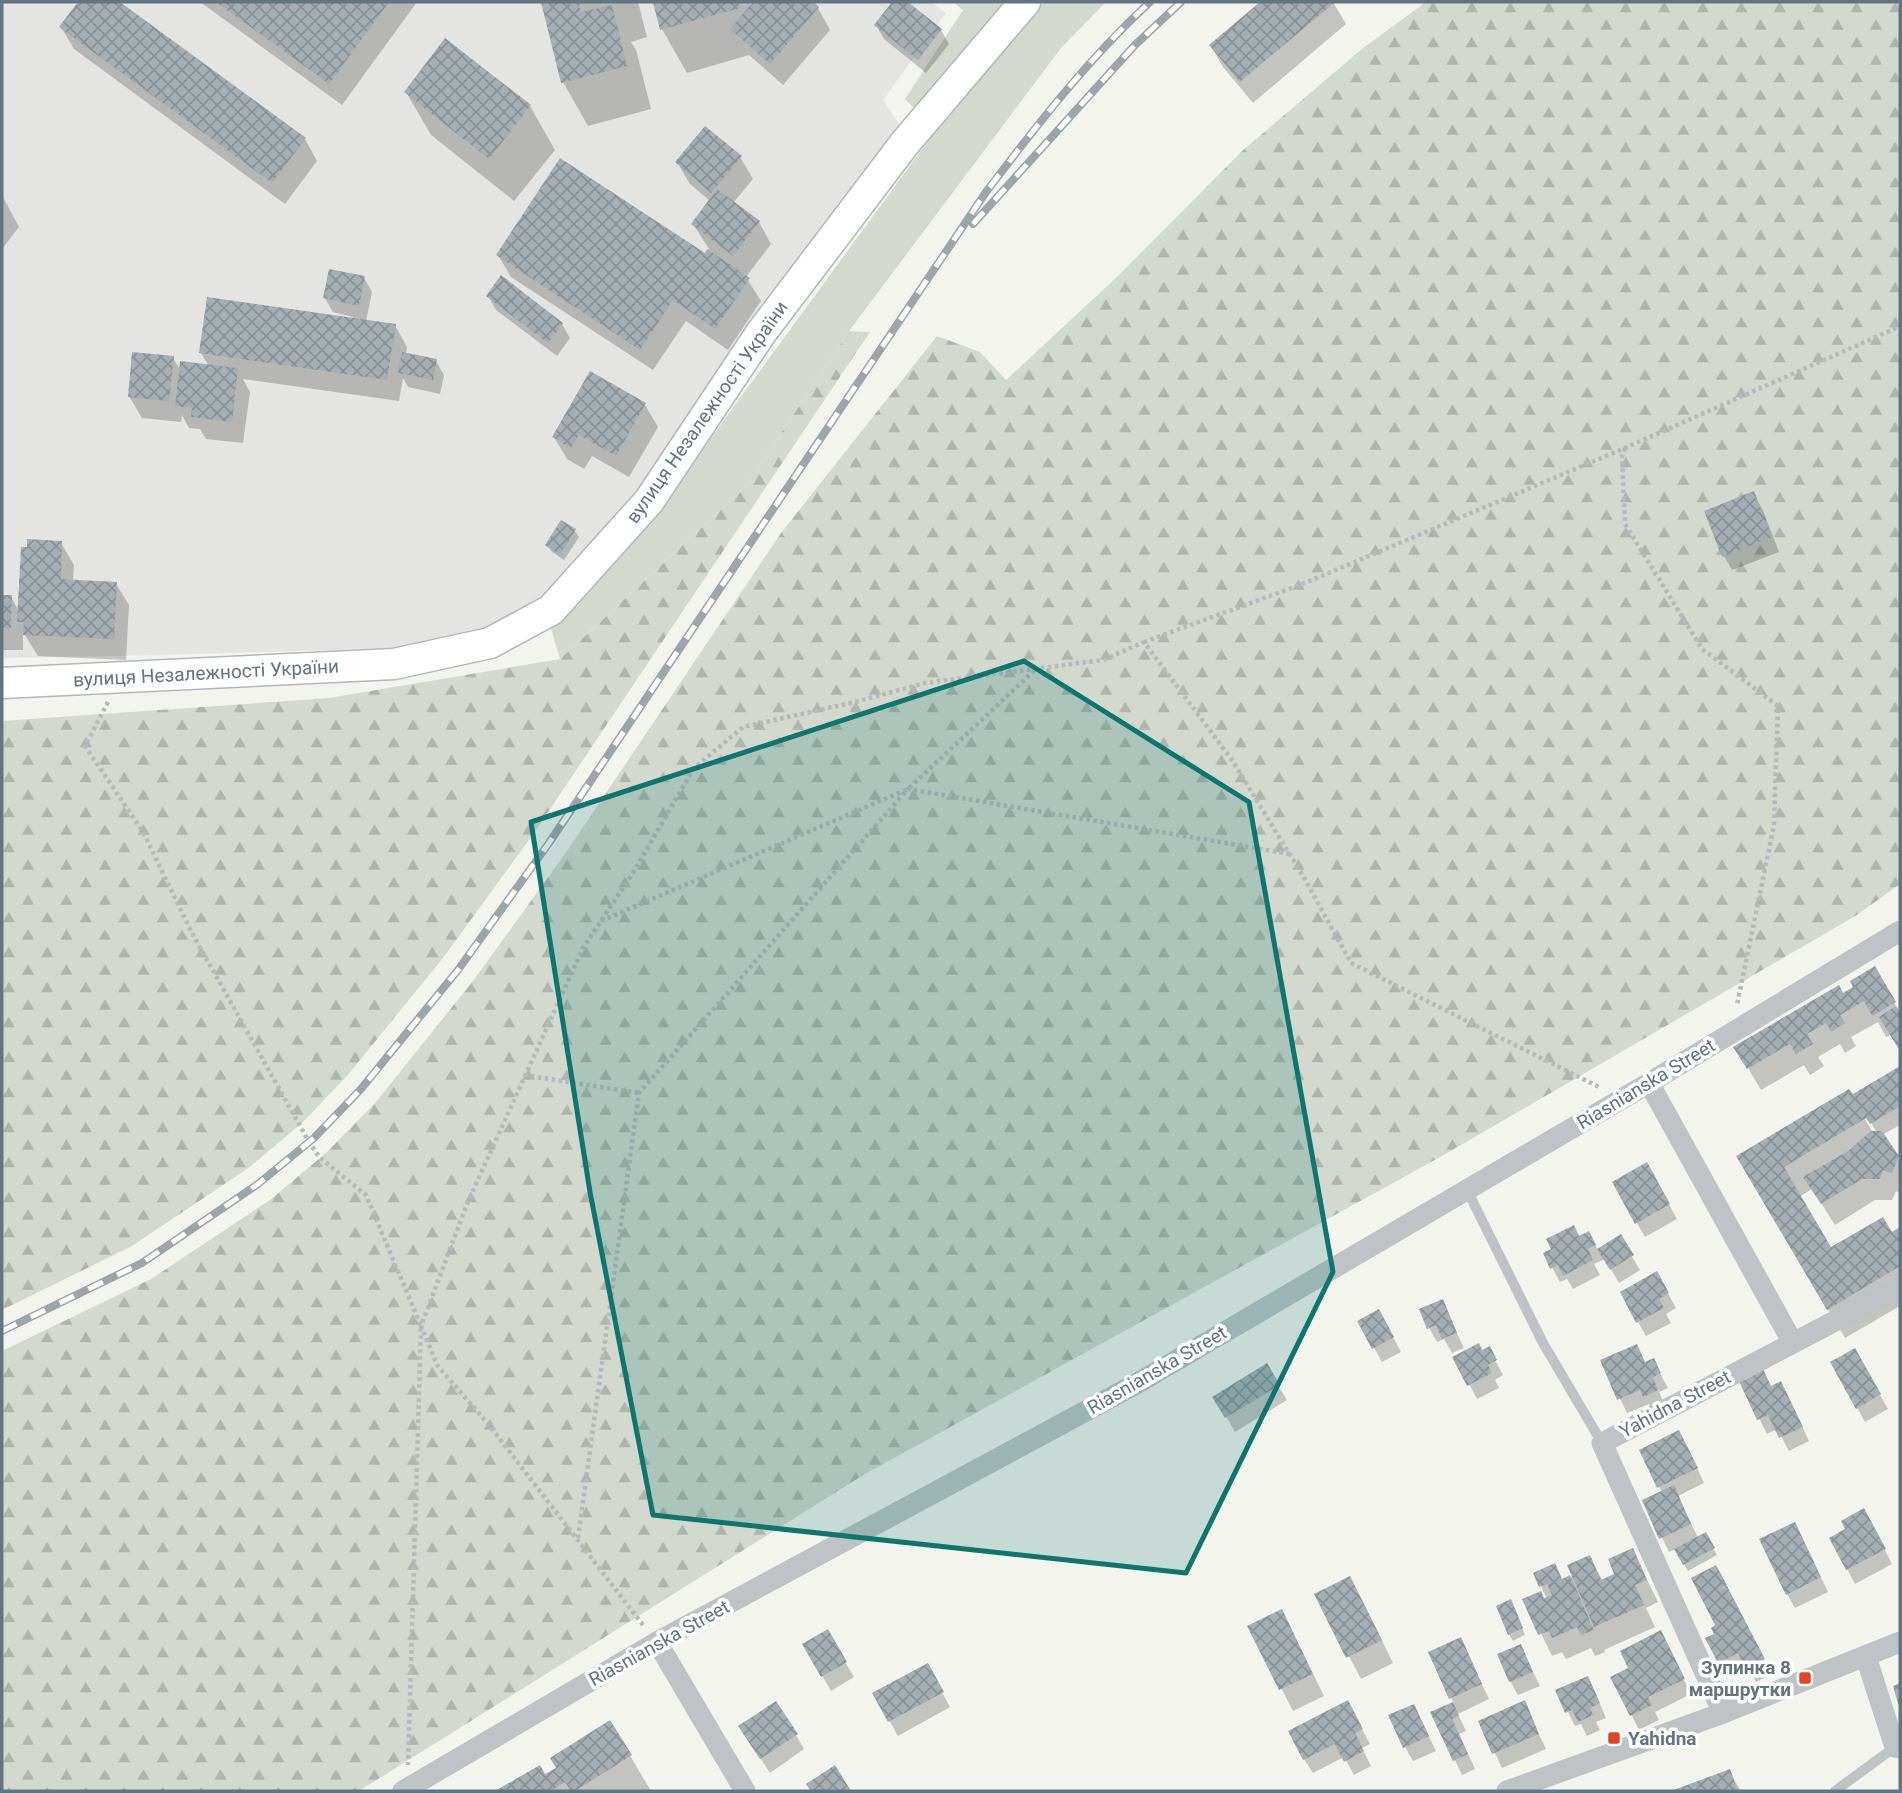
<svg xmlns="http://www.w3.org/2000/svg" width="1902" height="1793" font-family="Roboto,sans-serif">
<style>
.built{fill:#e4e5e3}
.forest{fill:url(#forest-firs)}
.green{fill:#d3d9cf}
.shadow{fill:#0003}
.building{fill:url(#building-cross-hatch)}
.lines{fill:none;stroke-linecap:round;stroke-linejoin:round}
.secondary-casing{stroke:#b1b7bb;stroke-width:33}
.path{stroke:#b7babc;stroke-width:4.5;stroke-dasharray:3.5 3.5;stroke-linecap:butt}
.lane{stroke:#bfc3c6;stroke-width:10}
.street{stroke:#bfc3c6;stroke-width:21}
.secondary{stroke:#fff;stroke-width:30}
.rail-casing{stroke:#9ea5aa;stroke-width:8}
.rail{stroke:#fff;stroke-width:5;stroke-dasharray:16;stroke-linecap:butt}
.marked{fill:#0f766e;fill-opacity:0.2;stroke:#0f766e;stroke-width:5;stroke-linejoin:round}
.poi-dot{fill:#e24521;stroke:#fff;stroke-width:2.5}
.labels{text-anchor:middle;dominant-baseline:central;stroke-width:7;stroke-linejoin:round;paint-order:stroke}
.street-label{font-size:19px;fill:#637581;stroke:#fff}
.poi-label{font-size:19px;font-weight:bold;fill:#637581;stroke:#fff;text-anchor:end}
</style>
<defs>
<pattern id="forest-firs" width="22" height="20" patternUnits="userSpaceOnUse" patternTransform="scale(1.75)"><rect width="22" height="20" fill="#d3d9cf"/><path d="M5 1l3.5 6h-7zM16 11l3.5 6h-7z" fill="#afb5ad"/></pattern>
<pattern id="building-cross-hatch" width="8" height="8" patternUnits="userSpaceOnUse" patternTransform="scale(1.75)"><rect width="8" height="8" fill="#a5aeb2"/><path d="M0 0l8 8M0 8l8-8" fill="none" stroke="#8a9296"/></pattern>
</defs>
<rect width="100%" height="100%" fill="#f4f4ef"/>
<path class="built" d="M2,2H931L946,13L883,100L901,127L636,496L551,594L486,627L397,648L163,655L2,658Z"/>
<path class="forest" d="M1426,2H1900V884L1857,915L1442,1156L865,1474L359,1791H2V1351L151,1279L270,1200L327,1152L376,1102L473,981L565,854L781,533L937,336L980,352L1006,380L1118,276L1242,151L1363,48Z
M849,331L870,332L534,833L443,958L347,1076L301,1124L247,1169L132,1246L2,1310V721L329,698L560,659L745,487Z"/>
<path class="green" d="M953,2H1106L1061,48L849,331L745,487L560,659L550,625L659,509L936,130L905,99L963,10Z"/>
<path class="shadow" d="M80,2H117L305,139L317,161L285,204L74,49L61,27Z
M200,2H417L342,105Z
M542,2H638L647,37L631,42L636,50L651,109L588,126L563,82Z
M655,2H750L751,7L756,2H811L818,8L830,30L783,85L749,55L687,73L662,29Z
M894,2H905L941,30L949,44L926,73L884,39L876,25Z
M1263,2H1333L1346,24L1253,103L1223,67L1211,46Z
M406,92L530,106L555,150L514,201L431,135Z
M740,157L753,179L733,203L759,222L771,244L746,277L761,301L728,350L686,321L653,370L511,277L498,255H705L709,249L693,224L710,201L690,184L677,162Z
M2,195L19,227L2,249Z
M364,278L372,292L366,321L395,325L407,347L406,355L436,361L444,375L440,394L408,387L403,378L399,401L243,379L250,392L243,443L206,439L200,429L189,428L182,415L181,422L142,418L129,396L173,358L181,371L209,366L201,353L353,319V317L333,312L325,298Z
M488,296L562,324L570,338L557,356L496,310Z
M645,405L658,427L629,477L592,456L584,469L567,459L554,437Z
M1753,494L1762,508L1779,552L1732,570L1724,556Z
M575,531L579,537L564,560L551,551L547,545Z
M61,543L74,565L73,582L116,584L129,605L126,660L38,656L23,632V650H2V597H11L19,611Z
M1874,969L1900,1013V1049L1891,1034L1886,1037L1878,1022L1851,1037L1856,1046L1845,1053L1840,1044L1818,1057L1824,1066L1810,1075L1804,1065L1761,1090L1736,1048L1856,988Z
M1900,1068V1125L1882,1135L1900,1162V1193L1896,1191L1892,1200H1875L1835,1225L1812,1189L1799,1197L1830,1250L1900,1243V1306L1845,1338L1738,1157L1849,1091L1873,1133H1877L1855,1095Z
M1647,1165L1677,1219L1645,1237L1614,1183Z
M1588,1233L1598,1250L1620,1237L1640,1270L1619,1283L1605,1259L1594,1264L1600,1275L1573,1289L1567,1279L1560,1282L1545,1254Z
M1657,1273L1676,1308L1666,1314L1671,1323L1646,1336L1638,1322Z
M1442,1301L1464,1348L1452,1353L1444,1339L1437,1342L1429,1328Z
M1360,1322L1387,1326L1401,1352L1382,1362Z
M1636,1346L1646,1364L1653,1360L1668,1388L1659,1392L1665,1405L1652,1411L1649,1404L1627,1413L1602,1361Z
M1489,1349L1503,1375L1495,1380L1499,1388L1477,1399L1455,1357L1482,1352Z
M1854,1350L1888,1409L1865,1422L1832,1363Z
M1266,1366L1287,1400L1235,1432L1215,1397Z
M1741,1382L1771,1387L1788,1397L1809,1441L1789,1451L1777,1429L1767,1434Z
M1687,1446L1704,1483L1678,1496L1698,1538L1705,1534L1717,1555L1688,1571L1676,1549L1669,1552L1644,1501L1662,1492L1659,1487Z
M1872,1525L1892,1564L1855,1584L1831,1539Z
M1802,1538L1828,1592L1795,1608L1787,1594Z
M1633,1551L1658,1602L1646,1608L1655,1627L1604,1650L1605,1652L1595,1656L1591,1648L1566,1659L1562,1652L1552,1656L1525,1600L1547,1599L1535,1574L1563,1581L1573,1576L1589,1557L1603,1581L1617,1575Z
M1716,1567L1772,1674L1756,1682L1747,1666L1728,1676L1708,1639L1716,1634L1717,1626L1704,1600Z
M1317,1595L1362,1600L1393,1663L1361,1679Z
M1514,1608L1525,1635L1513,1641L1509,1634Z
M1250,1627L1293,1633L1324,1696L1293,1711Z
M827,1631L854,1677L831,1691L805,1645Z
M1460,1639L1489,1699L1458,1714L1466,1731L1459,1734L1475,1769L1462,1775L1433,1713L1454,1704L1430,1653Z
M1520,1646L1540,1686L1518,1695L1510,1681Z
M1668,1647L1691,1694L1655,1712L1659,1720L1639,1730L1613,1677Z
M927,1665L950,1707L898,1736L875,1694Z
M1557,1691L1595,1693L1606,1718L1596,1722L1600,1730L1587,1736L1581,1724L1575,1726Z
M1524,1703L1546,1749L1502,1768L1480,1721Z
M1355,1716L1370,1744L1362,1748L1371,1766L1354,1775L1344,1757L1313,1773L1304,1759Z
M1421,1720L1436,1751L1413,1761L1405,1747Z
M610,1722L651,1791H499L539,1767L545,1777L558,1768Z
M796,1735L804,1749L770,1773L749,1741Z
M1729,1771L1741,1791H1675Z"/>
<path class="building" d="M78,2H120L306,138L272,183L59,27Z
M216,2H389L329,84Z
M541,2H589L579,5L581,12L612,5L627,66L561,83Z
M653,2H738L740,8L660,30Z
M753,2H813L819,7L770,64L730,29Z
M892,2H908L942,29L918,60L874,25Z
M1260,2H1335L1240,82L1209,45Z
M445,38L531,105L489,159L404,92Z
M705,126L742,156L711,193L675,162Z
M560,158L705,253L707,249L750,278L715,329L673,300L640,350L496,255Z
M717,189L760,221L733,256L691,224Z
M329,269L365,276L359,306L323,298Z
M501,275L563,323L548,343L486,296Z
M207,297L396,324L387,380L199,353Z
M132,352L174,356L169,401L128,397Z
M402,352L437,359L433,380L398,373Z
M180,361L238,368L232,422L191,417L192,408L175,406Z
M590,371L646,403L616,456L579,435L571,448L552,437Z
M1754,491L1772,537L1722,557L1704,511Z
M561,520L576,529L560,555L545,545Z
M27,539L62,541L61,579L117,582L114,639L23,635L24,622H17L21,547H27Z
M2,595H12L11,628H2Z
M1875,966L1896,1002L1872,1016L1864,1001L1840,1015L1845,1023L1831,1032L1826,1023L1807,1034L1813,1044L1796,1054L1790,1044L1747,1069L1733,1047L1839,985L1843,993L1853,987L1850,981Z
M1896,1006L1900,1012V1051L1879,1017Z
M1900,1066V1106L1870,1124L1866,1118L1784,1167L1831,1247L1883,1217L1892,1232L1900,1227V1266L1827,1310L1736,1156L1849,1089L1853,1094Z
M1871,1131H1882L1899,1156L1892,1173L1883,1170L1880,1179H1862L1821,1204L1803,1177L1848,1151Z
M1647,1162L1670,1204L1635,1224L1612,1182Z
M1574,1225L1579,1236L1589,1231L1596,1245L1588,1249L1593,1260L1563,1276L1558,1265L1550,1269L1543,1253L1551,1249L1546,1239Z
M1621,1234L1634,1255L1610,1270L1597,1249Z
M1657,1271L1669,1293L1659,1299L1664,1308L1636,1323L1620,1292Z
M1443,1299L1457,1333L1442,1339L1436,1325L1427,1329L1419,1309Z
M1379,1309L1394,1337L1372,1349L1357,1321Z
M1479,1343L1482,1350L1490,1346L1497,1360L1488,1365L1492,1373L1467,1386L1452,1357Z
M1637,1344L1645,1362L1654,1358L1661,1373L1653,1377L1658,1390L1643,1397L1640,1390L1617,1400L1600,1360Z
M1855,1348L1881,1394L1856,1409L1830,1362Z
M1267,1363L1280,1385L1225,1418L1212,1397Z
M1763,1369L1771,1386L1781,1381L1803,1427L1779,1438L1768,1415L1757,1420L1739,1381Z
M1679,1430L1698,1468L1657,1488L1639,1450Z
M1674,1485L1691,1524L1659,1539L1642,1500Z
M1864,1508L1886,1549L1846,1570L1829,1538L1845,1529L1841,1521Z
M1795,1522L1821,1577L1786,1595L1759,1539Z
M1706,1532L1715,1548L1683,1565L1674,1549Z
M1633,1548L1647,1580L1635,1585L1644,1605L1594,1627L1567,1565L1590,1555L1601,1580L1614,1574L1608,1559Z
M1555,1563L1562,1579L1570,1575L1594,1630L1581,1635L1577,1627L1552,1638L1549,1631L1538,1635L1522,1599L1541,1591L1544,1598L1552,1595L1547,1584L1539,1587L1533,1573Z
M1716,1565L1727,1585L1711,1594L1727,1586L1765,1659L1746,1669L1738,1653L1718,1663L1705,1638L1714,1634L1711,1628L1715,1625L1691,1578Z
M1350,1576L1382,1640L1346,1658L1314,1594Z
M1511,1599L1523,1628L1508,1635L1496,1606Z
M1282,1609L1313,1674L1279,1690L1247,1626Z
M828,1629L847,1662L821,1677L802,1644Z
M1661,1630L1685,1679L1648,1697L1652,1705L1630,1716L1610,1677L1628,1668L1620,1651Z
M1461,1637L1482,1684L1449,1699L1428,1652Z
M1521,1644L1533,1672L1509,1682L1497,1654Z
M928,1663L944,1692L888,1722L872,1693Z
M1588,1676L1600,1703L1590,1708L1593,1715L1578,1722L1572,1710L1565,1713L1555,1690Z
M1900,1683V1710L1893,1686Z
M1348,1700L1363,1729L1355,1733L1364,1751L1344,1762L1335,1744L1303,1760L1288,1731Z
M1525,1700L1539,1734L1492,1754L1478,1721Z
M776,1701L798,1734L760,1759L738,1726Z
M1453,1702L1459,1716L1452,1719L1468,1754L1453,1761L1430,1712Z
M1414,1704L1429,1736L1403,1748L1388,1715Z
M610,1720L632,1755L575,1791H571L565,1782L554,1789L555,1791H495L540,1765L545,1774L556,1768L550,1758Z
M835,1765L851,1791H811L806,1784Z
M1730,1769L1738,1791H1671Z"/>
<g class="lines">
<g class="secondary-casing">
<path id="secondary" d="M2,683L394,664L490,643L551,610L649,501L761,333L905,143L1025,2"/>
</g>
<path class="path" d="M1625,448L1622,456L1625,524L1702,649L1778,706L1774,825L1737,1005
M1144,642L1300,585L1625,448L1894,329L1900,325
M108,702L85,746L143,832L192,933L309,1142L319,1157L366,1195L421,1326L408,1765
M601,921L908,789L1036,669
M524,1075L639,1093
M578,1538L639,1093L908,789L1290,854
M643,1625L489,1425L437,1365L421,1326L467,1204L583,948L633,873L694,768L743,727L855,702L925,683L1103,660L1144,642L1232,760L1303,876L1351,963L1599,1087"/>
<path class="lane" d="M1467,1190L1543,1343L1602,1443
M1835,1791L1895,1747"/>
<path class="street" d="M1649,1083L1793,1343
M657,1642L745,1791
M1866,1657L1895,1747L1900,1748
M1723,1713L1602,1443L1900,1287
M403,1791L657,1642L1136,1384L1649,1083L1900,931
M1507,1791L1723,1713L1900,1642"/>
<use href="#secondary" class="secondary"/>
<g class="rail-casing">
<path id="rail" d="M973,224L1135,45L1181,2
M2,1331L142,1263L258,1184L314,1138L361,1089L458,970L549,843L986,192C1037,125 1088,59 1150,2"/>
</g>
<use href="#rail" class="rail"/>
</g>
<path class="marked" d="M1024,661L1249,802L1333,1272L1186,1573L653,1515L590,1192L531,822Z"/>
<g class="poi-dot">
<rect x="1798" y="1671" width="14" height="14" rx="3.5"/>
<rect x="1607" y="1731" width="14" height="14" rx="3.5"/>
</g>
<g class="labels">
<g class="street-label">
<text transform="translate(707 412) rotate(-55)">вулиця Незалежності України</text>
<text transform="translate(206 673) rotate(-3)">вулиця Незалежності України</text>
<text transform="translate(1646 1084) rotate(-31)">Riasnianska Street</text>
<text transform="translate(1157 1370) rotate(-30)">Riasnianska Street</text>
<text transform="translate(1675 1404) rotate(-28)">Yahidna Street</text>
<text transform="translate(659 1643) rotate(-29)">Riasnianska Street</text>
</g>
<g class="poi-label">
<text x="1791" y="1667">Зупинка 8<tspan x="1791" dy="22">маршрутки</tspan></text>
<text x="1628" y="1738" text-anchor="start">Yahidna</text>
</g>
</g>
<rect width="1902" height="1793" fill="none" stroke="#637581" stroke-width="7"/>
</svg>
